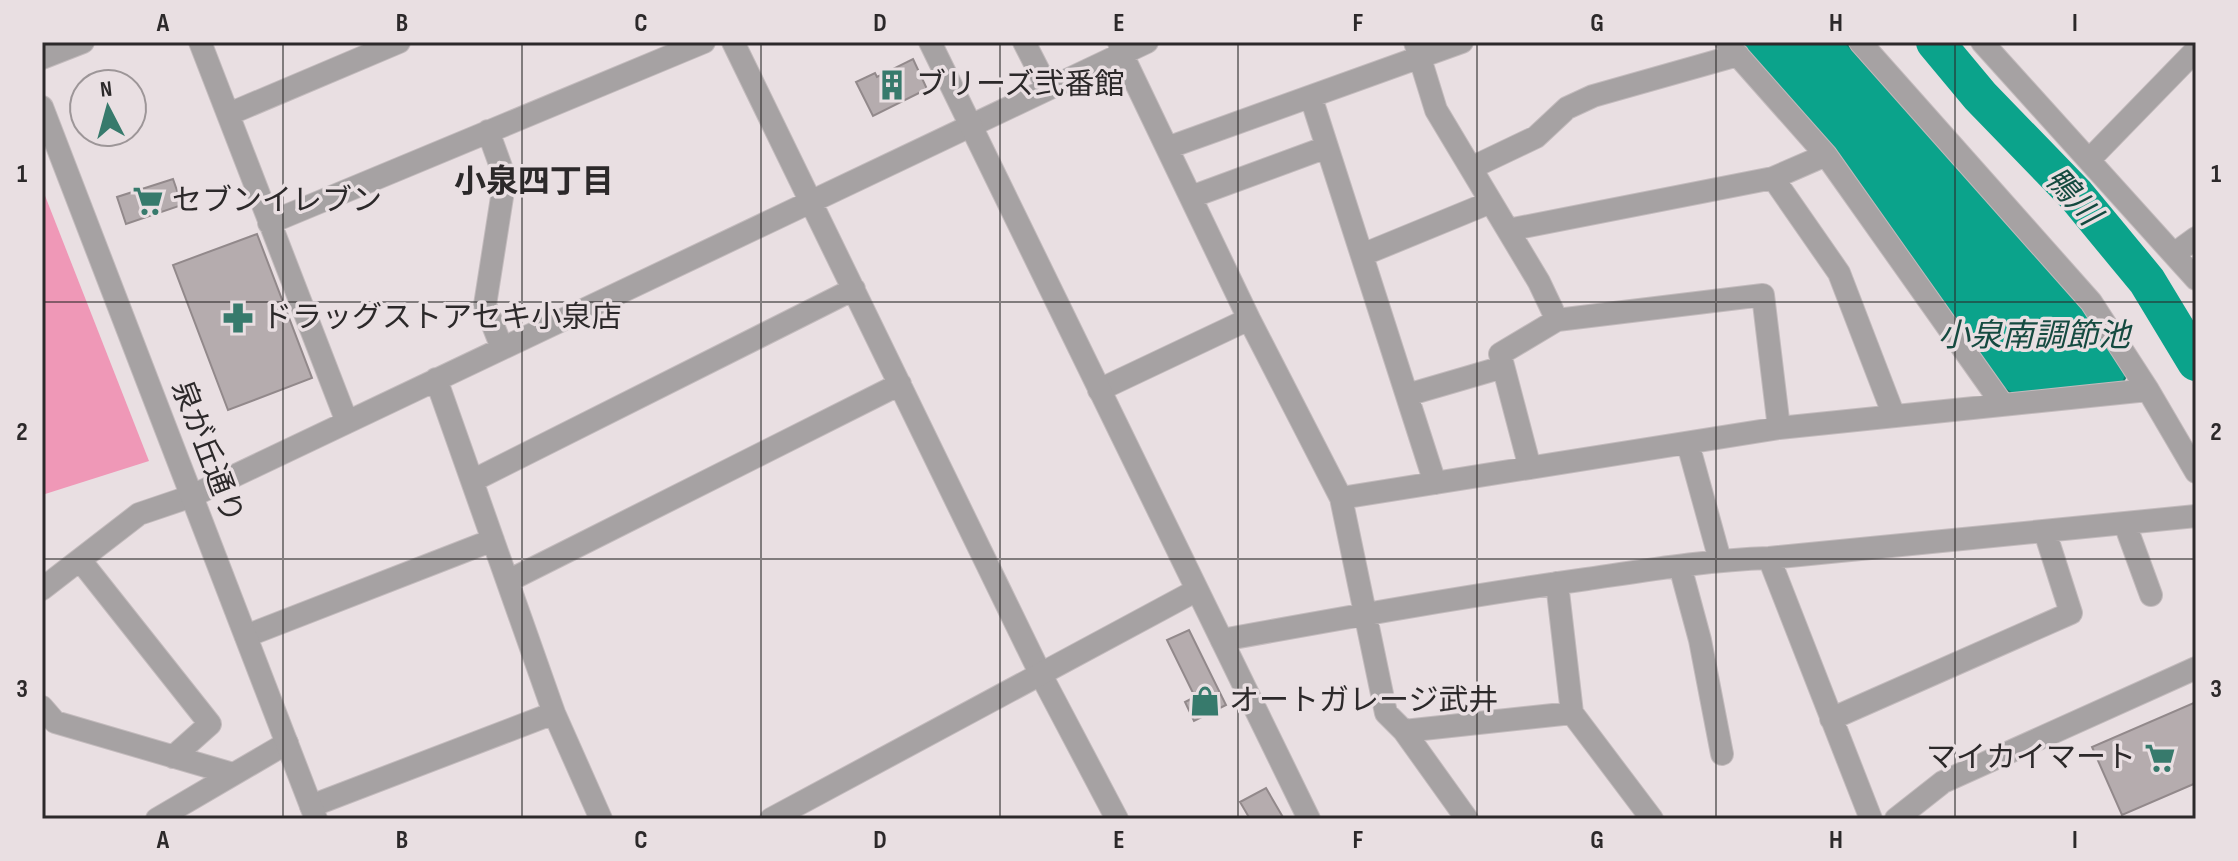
<svg xmlns="http://www.w3.org/2000/svg" width="2238" height="861" font-family="'Sofia Sans Condensed','Noto Sans JP',sans-serif">
<style>
.green{fill:#ef98b7}
.water{fill:#0ba38b;stroke:#157e6e;stroke-width:2}
.lines{fill:none;stroke-linecap:round;stroke-linejoin:round}
.river{stroke:#0ba38b;stroke-width:38}
.building{fill:#b5acae;stroke:#92898b;stroke-width:2}
.minor-casing{stroke:#c3bbbd;stroke-width:24}
.tertiary-casing{stroke:#c3bbbd;stroke-width:24}
.minor{stroke:#a6a2a3;stroke-width:22}
.tertiary{stroke:#a6a2a3;stroke-width:22}
.grid{fill:none;stroke:#2c292a;stroke-width:2;stroke-opacity:0.55}
.labels{text-anchor:middle;dominant-baseline:central;stroke-width:7;stroke-linejoin:round;paint-order:stroke}
.poi-label{font-size:30px;fill:#2c292a;stroke:#e9dfe2;text-anchor:start}
.street-label{font-size:30px;fill:#2c292a;stroke:#e9dfe2}
.neighbourhood-label{font-size:32px;font-weight:bold;fill:#2c292a;stroke:#e9dfe2}
.water-label{font-size:32px;font-style:italic;fill:#154a40;stroke:#e9dfe2}
.neatline{fill:none;stroke:#2c292a;stroke-width:3}
.grid-label{font-size:26px;text-anchor:middle;font-weight:bold;fill:#2c292a}
</style>
<rect width="100%" height="100%" fill="#e9dfe2"/>
<path class="green" d="M42,188L149,461L42,495Z"/>
<path class="water" d="M1740,42H1845L2083,306L2127,374L2122,384L2013,394L2002,387Z"/>
<g class="lines">
<path class="river" d="M1935,42L1980,96L2076,195L2147,281L2196,362"/>
</g>
<path class="building" d="M913,59L927,89L873,116L856,82L875,73L877,77Z
M173,179L182,205L126,224L117,197Z
M257,234L312,378L228,410L173,265Z
M1189,630L1226,705L1194,721L1185,702L1195,697L1167,640Z
M2196,702V783L2122,815L2092,747Z
M1266,788L1284,819H1250L1240,802Z"/>
<g class="lines">
<g class="minor-casing">
<path id="minor" d="M200,42L347,422
M733,42L1040,673L1117,819
M1024,42L1048,89
M1119,42L1122,54L1249,319L1341,498L1386,713L1404,731L1467,819
M1415,42L1436,110L1539,282L1557,320
M1726,42L1826,155L2003,405
M1860,42L2091,302L2148,390L2196,472
M1982,42L2196,279
M42,58L83,42
M1311,97L1435,483
M229,114L399,42
M488,131L505,178L485,305L502,348
M1167,148L1462,42
M2090,159L2196,50
M1471,168L1536,137L1567,108L1593,96L1738,55
M1773,178L1839,273L1894,416
M1191,197L1327,147
M269,223L704,42
M1508,230L1773,178L1826,155
M2174,254L2196,238
M1362,255L1491,202
M436,379L554,713L601,819
M1099,390L1249,319
M1407,395L1503,367
M1688,444L1720,560
M1530,468L1500,354L1557,320L1763,295L1779,428
M472,481L854,289
M1341,498L1779,428L2148,390
M2125,524L2151,595
M1769,558L1871,819
M80,560L210,724L173,757
M1680,566L1700,640L1722,754
M508,581L900,384
M1557,583L1572,713L1652,819
M42,589L139,514L192,496L1147,42
M246,636L493,540
M1222,640C1343,618 1465,596 1587,579C1648,570 1708,560 1769,558L2196,516
M42,707L55,722L233,774
M1831,719L2071,613L2045,532
M1404,731L1572,713
M311,806L554,713
M157,819L287,743
M1896,819L1943,782L2196,668"/>
</g>
<g class="tertiary-casing">
<path id="tertiary" d="M930,42L1309,819
M42,107L316,819
M771,819L1197,590"/>
</g>
<use href="#minor" class="minor"/>
<use href="#tertiary" class="tertiary"/>
</g>
<path class="grid" d="M283,42V819M522,42V819M761,42V819M1000,42V819M1238,42V819M1477,42V819M1716,42V819M1955,42V819M42,302H2196M42,559H2196"/>
<defs>
<g id="building-bare" transform="scale(2.4)"><path d="M-4-6H4V6H1V3H-1V6H-4ZM-2.5-4.3h1.7v1.8h-1.7ZM.8-4.3h1.7v1.8H.8ZM-2.5-1h1.7V.8h-1.7ZM.8-1h1.7V.8H.8Z" fill="#377a6c" stroke="#e9dfe2" stroke-width="2.5" paint-order="stroke"/></g>
<g id="supermarket-bare" transform="scale(2.4)"><path d="M-6-5.5h2.5l.6 2H6L4.5 2H-2.5L-4.4-4H-6ZM-1.5 3.2a1.3 1.3 0 1 0 .1 0ZM3 3.2a1.3 1.3 0 1 0 .1 0Z" fill="#377a6c" stroke="#e9dfe2" stroke-width="2.5" paint-order="stroke"/></g>
<g id="pharmacy-bare" transform="scale(2.4)"><path d="M-2-6h4v4h4v4h-4v4h-4v-4h-4v-4h4Z" fill="#377a6c" stroke="#e9dfe2" stroke-width="2.5" paint-order="stroke"/></g>
<g id="shop-bare" transform="scale(2.4)"><path d="M-5-2.5h2.3a2.7 3.5 0 0 1 5.4 0H5L5.5 6h-11ZM-1.5-2.5h3a1.5 2.3 0 0 0-3 0Z" fill="#377a6c" stroke="#e9dfe2" stroke-width="2.5" paint-order="stroke"/></g>
</defs>
<g fill-rule="evenodd">
<use href="#building-bare" x="892" y="85"/>
<use href="#supermarket-bare" x="148" y="201"/>
<use href="#pharmacy-bare" x="238" y="318"/>
<use href="#shop-bare" x="1205" y="701"/>
<use href="#supermarket-bare" x="2160" y="758"/>
</g>
<g class="labels">
<g class="poi-label">
<text x="916" y="85">ブリーズ弐番館</text>
<text x="172" y="201">セブンイレブン</text>
<text x="262" y="318">ドラッグストアセキ小泉店</text>
<text x="1229" y="701">オートガレージ武井</text>
<text x="2136" y="758" text-anchor="end">マイカイマート</text>
</g>
<g class="street-label">
<text transform="translate(207 452) rotate(69)">泉が丘通り</text>
</g>
<g class="neighbourhood-label">
<text x="534" y="182">小泉四丁目</text>
</g>
<g class="water-label">
<text transform="translate(2072 197) rotate(48)">鴨川</text>
<text x="2034" y="336">小泉南調節池</text>
</g>
</g>
<rect width="2238" height="861" fill="none" stroke="#e9dfe2" stroke-width="88"/>
<g transform="translate(108 108) rotate(354)"><circle r="38" fill="#e9dfe2" stroke="#9d9698" stroke-width="2"/>
<path d="M0-6L14 30L0 20L-14 30Z" fill="#377a6c"/>
<text y="-12" font-size="22" font-weight="bold" text-anchor="middle" fill="#2c292a">N</text>
</g>
<rect x="44" y="44" width="2150" height="773" class="neatline"/>
<g class="grid-label">
<text x="163" y="31">A</text>
<text x="402" y="31">B</text>
<text x="641" y="31">C</text>
<text x="880" y="31">D</text>
<text x="1119" y="31">E</text>
<text x="1358" y="31">F</text>
<text x="1597" y="31">G</text>
<text x="1836" y="31">H</text>
<text x="2075" y="31">I</text>
<text x="22" y="182">1</text>
<text x="2216" y="182">1</text>
<text x="22" y="440">2</text>
<text x="2216" y="440">2</text>
<text x="22" y="697">3</text>
<text x="2216" y="697">3</text>
<text x="163" y="848">A</text>
<text x="402" y="848">B</text>
<text x="641" y="848">C</text>
<text x="880" y="848">D</text>
<text x="1119" y="848">E</text>
<text x="1358" y="848">F</text>
<text x="1597" y="848">G</text>
<text x="1836" y="848">H</text>
<text x="2075" y="848">I</text>
</g>
</svg>
